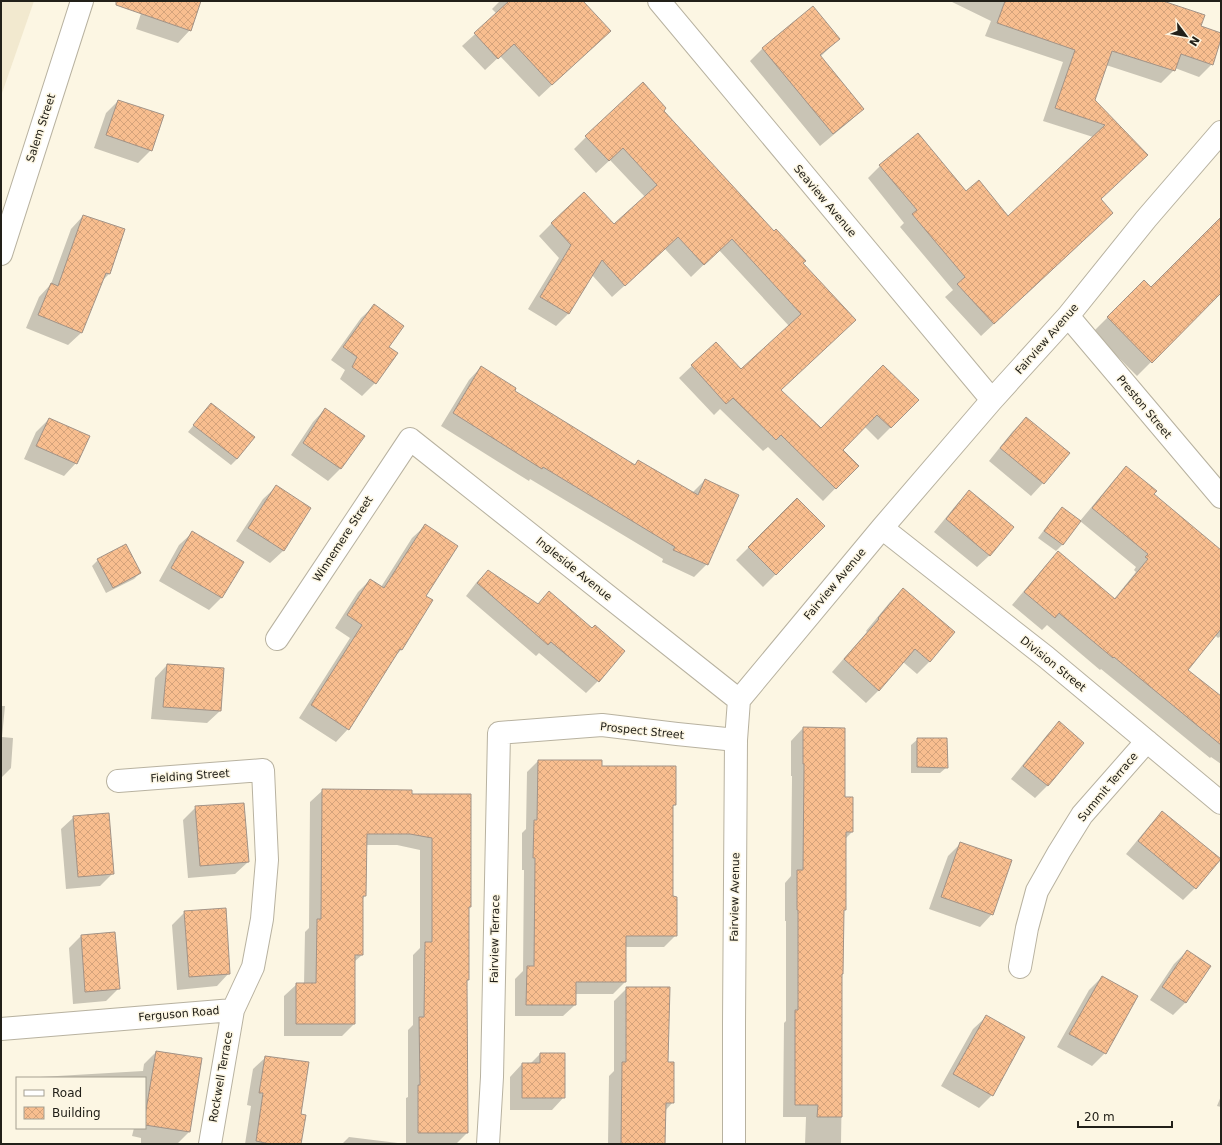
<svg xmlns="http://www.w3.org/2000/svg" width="1222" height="1145" font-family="'DejaVu Sans',sans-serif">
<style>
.built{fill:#f2e9cf}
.shadow{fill:#0003}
.building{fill:url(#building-cross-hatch);stroke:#a29387}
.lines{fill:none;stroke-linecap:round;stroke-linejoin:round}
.minor-casing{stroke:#b8b2a0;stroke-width:24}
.secondary-casing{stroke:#b8b2a0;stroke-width:24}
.minor{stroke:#fff;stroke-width:22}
.secondary{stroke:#fff;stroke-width:22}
.labels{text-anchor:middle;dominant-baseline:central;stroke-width:3;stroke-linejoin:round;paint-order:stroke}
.street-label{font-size:11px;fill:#222019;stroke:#fcf6e3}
</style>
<defs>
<pattern id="building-cross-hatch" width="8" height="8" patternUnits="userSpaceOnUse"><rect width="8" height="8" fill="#f8be8f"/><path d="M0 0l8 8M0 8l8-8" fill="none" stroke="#d4a37b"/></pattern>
</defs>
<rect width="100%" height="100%" fill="#fcf6e3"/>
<path class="built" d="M1,1H34L1,96Z"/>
<path class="shadow" d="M145,1H200L190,30L178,43L136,29Z
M500,1H580L597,43L539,97L500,56L485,70L462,46L497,14L492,9Z
M950,1H1160L1200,27L1221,34L1212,64L1199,77L1175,68L1174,70L1161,83L1106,65L1094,100L1146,155L1100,200V225L981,336L945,297L953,290L900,227L904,223L868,178L880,166L966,193L1008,218L1093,137L1043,121L1063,62L985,36L991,21Z
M839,39L820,57L862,109L850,121L820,146L750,61L763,48Z
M118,101L151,150L138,163L94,148L106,113Z
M662,111L854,320L780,390L821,430L918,400L878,440L864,426L841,450L857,466L823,501L768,447L763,451L720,409L714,415L679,378L716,343L741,371L789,326L719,250L691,277L665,249L612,297L592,275L568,314L556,326L528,309L559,258L539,236L551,224L584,194L614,226L645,197L610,160L596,173L574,149L586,137Z
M83,216L124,230L109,274L103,280L81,333L68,345L26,328L39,297L51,284L71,229Z
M1221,218V292L1137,376L1093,332L1144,281L1151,288Z
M374,306L388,347L396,353L375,383L362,396L340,379L345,370L331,360L361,318Z
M481,367L513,391L634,466L638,461L692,493L705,480L707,564L694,577L662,562L663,559L530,479L529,481L441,426L469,380Z
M211,404L253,437L237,459L231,465L188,432Z
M325,409L363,436L340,469L328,481L291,455L313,422Z
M1026,418L1068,453L1043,483L1031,496L989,461L1013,431Z
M49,419L76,463L64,476L24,459L36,432Z
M1126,467L1153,495L1221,551V636L1218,638L1215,635L1186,670L1221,698V764L1211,757L1210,758L1101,669L1100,670L1047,625L1042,630L1012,605L1046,565L1058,553L1114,599L1136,572L1134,570L1136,567L1080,521L1114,480Z
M276,487L310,508L283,551L270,563L236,541L263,499Z
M969,491L990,555L977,567L934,532L957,504Z
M797,499L824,526L763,587L736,560Z
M1062,508L1079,521L1062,545L1056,551L1038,538L1056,514Z
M425,526V596L432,600L401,650L393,658L348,729L336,742L299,718L350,638L335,628L358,592L370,580L381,587L412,538Z
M192,533L242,562L221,598L209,610L159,581L179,545Z
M98,560L140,573L134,579L106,593L92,566Z
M488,571L537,605L549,593L598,681L586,693L539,653L536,656L466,596L476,583Z
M903,590L930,661L917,674L903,662L879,690L866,703L832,672L867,632L866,631L890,602Z
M167,665L220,711L207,723L151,719L155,678Z
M1,706H5L2,737L13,738L11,768L1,778Z
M1059,723L1083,743L1047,786L1035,798L1011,779L1047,735Z
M803,728L844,798L852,832L845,839V909L843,912L842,974L841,975L842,1076L841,1144H805L806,1117H783L784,1023L786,1021V921H785V883L791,876L792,776H791V741Z
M918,739L947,767L940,773H911V745Z
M538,761L601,767L675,805L672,807V897L676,935L664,947H625V982L613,994H575V1005L563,1016H515V979L523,971L524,870H522V833L526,829L527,772Z
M323,790L411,795L470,906L468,908V980L466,981L467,1133L456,1144H342L349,1137L406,1144V1098L408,1097V1030L413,1025V955L420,948V850L397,845H366L365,896L362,899V955L354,962V1024L342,1036H284V996L297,984H304L305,932L309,928L310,802Z
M196,807L248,862L235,874L188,878L183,820Z
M1162,813L1195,888L1183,900L1126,854L1150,825Z
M74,817L112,874L100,886L66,889L61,829Z
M960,844L992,914L980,927L929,909L948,856Z
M185,912L229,973L217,986L177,990L172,925Z
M81,936L118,989L106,1001L73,1004L69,948Z
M1187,951L1210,966L1185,1003L1173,1015L1150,1000L1174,964Z
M1102,977L1105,1053L1092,1066L1057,1047L1089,990Z
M627,988L667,1063L673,1102L665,1111L664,1144H608L609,1076L614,1071V1001Z
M986,1017L992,1095L979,1108L941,1086L973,1029Z
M156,1052L189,1132L177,1144H141V1138L132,1136L134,1128H145V1078H39L40,1077L143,1071L144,1064Z
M540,1054L564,1097L552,1110H510V1077L522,1064H530Z
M266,1057L300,1115L299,1144H245L251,1106L247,1105L253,1069Z
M1221,1096V1107L1217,1106Z"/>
<path class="building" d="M116,1H201L191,31L116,5Z
M509,1H583L611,31L552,85L514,44L498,59L474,33Z
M1005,1H1163L1205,15L1201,26L1221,33V39L1213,65L1181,54L1175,71L1112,51L1095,100L1148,155L1101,199L1113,213L994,324L957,284L965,277L912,214L917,210L879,165L918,133L966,191L979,180L1008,216L1105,125L1055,108L1075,50L997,23Z
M813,6L840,39L820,55L864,109L833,134L762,48Z
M643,82L666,108L664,111L774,231L776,229L806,261L803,263L856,320L781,390L821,428L883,365L919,400L891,428L877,415L843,450L859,466L836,489L781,435L776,440L733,398L726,404L691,365L716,342L741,369L801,314L732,239L704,265L678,237L625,286L602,260L569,314L540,297L571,245L551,223L584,192L614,224L657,185L623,148L609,161L585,136Z
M118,100L164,115L152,151L106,135Z
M83,215L125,229L110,274L106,273L82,333L38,315L51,283L58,286Z
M1221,217V293L1152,363L1107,317L1144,280L1151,287Z
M374,304L404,326L389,347L398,353L376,384L352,367L357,357L343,347Z
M481,366L516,388L515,391L635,465L638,460L698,495L705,479L739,495L708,565L673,550L675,547L543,467L542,469L453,413Z
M211,403L255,437L237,459L193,425Z
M325,408L365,436L341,469L303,443Z
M1026,417L1070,453L1044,484L1000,448Z
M49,418L90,436L77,464L36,446Z
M1126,466L1157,491L1154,494L1221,550V629L1188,670L1221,696V745L1114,657L1113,658L1059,613L1055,618L1024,592L1058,551L1115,599L1148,559L1145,557L1148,554L1092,508Z
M276,485L311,508L284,551L248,528Z
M969,490L1014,527L990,556L946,519Z
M797,498L825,526L776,575L748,547Z
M1062,507L1081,521L1063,545L1044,531Z
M425,524L458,546L426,596L433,600L402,650L400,649L349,730L311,705L362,625L347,615L370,579L384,588Z
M192,531L244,562L222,598L171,568Z
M126,544L141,573L113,588L97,559Z
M488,570L538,604L549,591L592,628L595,625L625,651L599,682L551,642L548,645L477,583Z
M903,588L955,632L930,662L915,649L879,691L844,659L879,619L878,618Z
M167,664L224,668L221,711L163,707Z
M1059,721L1084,743L1048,786L1023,766Z
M803,727L845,728V797H853V832H846V910H844L843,974H842V1117H817L818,1105H795V1010H798V910H797V870H803L804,764H803Z
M917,738H947L948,768L917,767Z
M538,760H602V766H676V805H673V896L677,897V936H626V982H576V1005H526L527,966H534L535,858H533L534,820H537Z
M322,789L412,790V794H471V907H469V980H467L468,1133H418V1085H420L419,1017H424L425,942H432V838L410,834H367L366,896H363V955H355V1024H296V983H316L317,919H321Z
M244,803L249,862L200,866L195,806Z
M1162,811L1221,859L1196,889L1138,841Z
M109,813L114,874L78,877L73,816Z
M960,842L1012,860L993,915L941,897Z
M226,908L230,974L189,977L184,911Z
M115,932L120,989L85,992L81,935Z
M1187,950L1211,966L1186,1003L1162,987Z
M1102,976L1138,996L1106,1054L1069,1034Z
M626,987H670L668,1062H674V1103H666L665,1144H621L622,1062H626Z
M986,1015L1025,1037L993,1096L953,1074Z
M156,1051L202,1058L190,1132L145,1125V1116Z
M540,1053H565V1098H522V1063H540Z
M265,1056L309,1062L301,1114L306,1115L301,1144H270L256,1141L263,1093H259Z"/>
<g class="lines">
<g class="minor-casing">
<path id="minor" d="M659,1L992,400
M1068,316L1221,497
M882,528L1046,657L1221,803
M277,639L410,439L739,700
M1020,967L1027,928L1037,891L1059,852L1082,815L1147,741
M1,1029L233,1010L253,967L262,919L267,860L263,770L118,781
M210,1144L233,1010
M488,1144L492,1077L499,733L602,725L677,734L736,740
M734,1144V1024L736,740L739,700L882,528L992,400L1068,316L1146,219L1221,132"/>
</g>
<g class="secondary-casing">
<path id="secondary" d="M1,254L82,1"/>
</g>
<use href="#minor" class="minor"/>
<use href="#secondary" class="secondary"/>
</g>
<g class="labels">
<g class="street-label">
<text transform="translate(41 128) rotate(-72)">Salem Street</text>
<text transform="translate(825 201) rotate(50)">Seaview Avenue</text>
<text transform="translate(1047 339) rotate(-49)">Fairview Avenue</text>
<text transform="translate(1144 407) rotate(50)">Preston Street</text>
<text transform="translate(343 539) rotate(-57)">Winnemere Street</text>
<text transform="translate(574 569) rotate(39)">Ingleside Avenue</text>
<text transform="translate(835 584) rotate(-50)">Fairview Avenue</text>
<text transform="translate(1053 664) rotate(39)">Division Street</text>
<text transform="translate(642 731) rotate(6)">Prospect Street</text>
<text transform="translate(190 776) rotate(-4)">Fielding Street</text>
<text transform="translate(1108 787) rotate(-50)">Summit Terrace</text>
<text transform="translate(735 897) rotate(-89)">Fairview Avenue</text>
<text transform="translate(495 939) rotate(-89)">Fairview Terrace</text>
<text transform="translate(179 1014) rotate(-5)">Ferguson Road</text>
<text transform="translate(221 1077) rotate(-80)">Rockwell Terrace</text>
</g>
</g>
<rect width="1222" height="1145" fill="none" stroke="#222019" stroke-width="4"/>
<rect x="16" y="1077" width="130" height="52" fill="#fcf6e3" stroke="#a5a092"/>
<rect x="24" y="1090" width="20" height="6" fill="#ffffff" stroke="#a5a092"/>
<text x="52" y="1097" font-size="12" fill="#222019">Road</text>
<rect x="24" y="1107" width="20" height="12" fill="url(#building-cross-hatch)" stroke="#a5a092"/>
<text x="52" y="1117" font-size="12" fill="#222019">Building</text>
<g transform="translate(1186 36) rotate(122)" stroke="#fcf6e3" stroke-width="3" paint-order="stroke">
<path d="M0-3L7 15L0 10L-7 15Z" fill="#222019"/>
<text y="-6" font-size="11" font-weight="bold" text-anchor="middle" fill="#222019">N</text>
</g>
<path d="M1078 1121v6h94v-6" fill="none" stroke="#222019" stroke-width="2"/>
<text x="1084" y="1121" font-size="12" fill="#222019" stroke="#fcf6e3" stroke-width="3" paint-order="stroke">20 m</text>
</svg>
